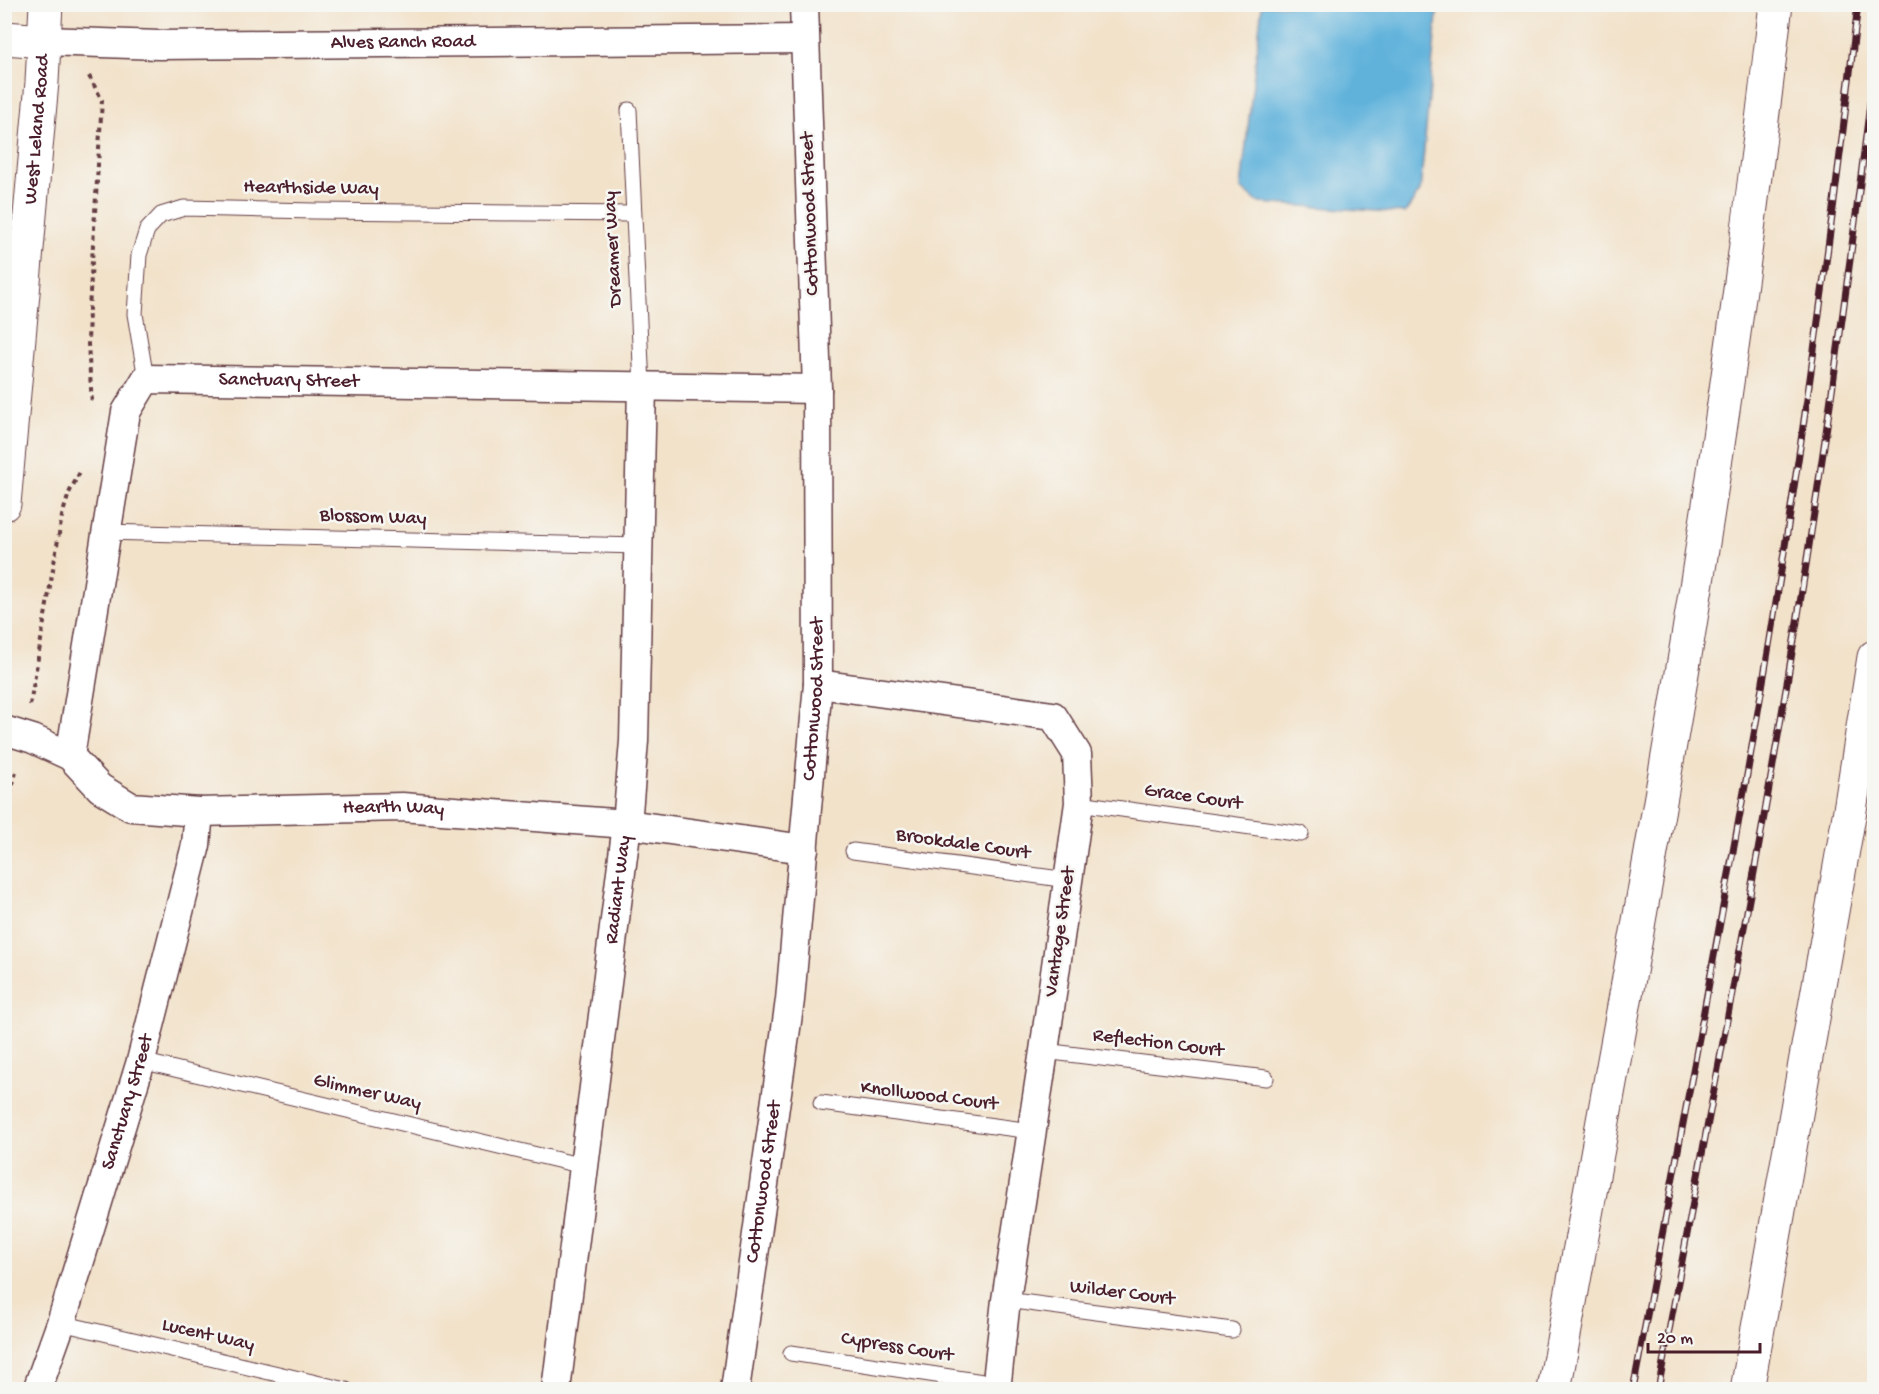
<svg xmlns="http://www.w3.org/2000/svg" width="1879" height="1394" font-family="'Gochi Hand',sans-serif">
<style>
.water{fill:#60b2db;stroke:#556883;stroke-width:1.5}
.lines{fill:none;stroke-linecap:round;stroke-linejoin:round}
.lane-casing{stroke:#633c43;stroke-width:17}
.street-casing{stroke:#633c43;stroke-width:31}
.secondary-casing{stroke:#633c43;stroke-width:35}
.highway-casing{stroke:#633c43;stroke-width:35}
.path{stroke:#633c43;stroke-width:4;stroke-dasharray:4.5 4.5;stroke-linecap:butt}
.lane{stroke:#fff;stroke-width:15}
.street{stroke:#fff;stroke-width:28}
.secondary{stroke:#fff;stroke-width:33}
.highway{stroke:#fff;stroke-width:33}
.rail-casing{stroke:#4a1f2b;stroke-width:7}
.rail{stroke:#f6f6f2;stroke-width:4.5;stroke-dasharray:14;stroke-linecap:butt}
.labels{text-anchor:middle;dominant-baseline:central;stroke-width:5;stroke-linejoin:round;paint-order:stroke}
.street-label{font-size:20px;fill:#4a1f2b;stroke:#f6f6f2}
</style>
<rect width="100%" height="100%" fill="#f6f6f2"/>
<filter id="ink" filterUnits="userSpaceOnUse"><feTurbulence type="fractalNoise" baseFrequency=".0167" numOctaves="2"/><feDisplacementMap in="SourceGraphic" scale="12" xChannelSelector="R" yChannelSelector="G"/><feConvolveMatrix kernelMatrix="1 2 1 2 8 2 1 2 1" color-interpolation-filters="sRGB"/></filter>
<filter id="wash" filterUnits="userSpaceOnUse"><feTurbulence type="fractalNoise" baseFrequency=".008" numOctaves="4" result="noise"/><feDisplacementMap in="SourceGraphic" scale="24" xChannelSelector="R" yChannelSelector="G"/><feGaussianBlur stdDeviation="1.35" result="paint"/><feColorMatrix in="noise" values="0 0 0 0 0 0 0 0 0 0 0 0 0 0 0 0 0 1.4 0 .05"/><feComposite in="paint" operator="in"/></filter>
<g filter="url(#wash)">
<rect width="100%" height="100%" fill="#f2e2ca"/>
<path class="water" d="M1262,5H1438L1420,191L1405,213L1259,203L1241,188Z"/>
</g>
<g filter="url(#ink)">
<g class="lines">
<g class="lane-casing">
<path id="lane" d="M629,110L642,386
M146,379L135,314L139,255L147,230L161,215L184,208L314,211L633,214
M105,532L639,546
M1079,803L1301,834
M853,851L1068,880
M1044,1051L1266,1078
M141,1061L583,1166
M821,1103L1032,1131
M1006,1300L1232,1330
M61,1323L346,1390
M791,1353L996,1384"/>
</g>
<g class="street-casing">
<g id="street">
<path id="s1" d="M45,41L159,45L804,39"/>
<path d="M818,684L1053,716L1077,754L1079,803L1044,1051L1006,1300L996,1390"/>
<path id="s2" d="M4,730L33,739L70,756L100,788L131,807L199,812L402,807L627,824L804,849"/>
<path id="s3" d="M70,756L126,412L146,379L817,389"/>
<path id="s4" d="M37,1390L61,1323L141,1061L196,845L199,812"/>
<path id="s5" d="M556,1390L627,824L634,741L642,386"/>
<path id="s6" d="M735,1390L790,1000L818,684L817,389L804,4"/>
</g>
</g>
<g class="secondary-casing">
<g id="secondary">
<path d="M4,38L45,41"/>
<path id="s7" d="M4,504L42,82L46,4"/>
</g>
</g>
<g class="highway-casing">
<path id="highway" d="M1554,1390C1591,1186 1629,983 1664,779C1709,522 1746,263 1776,4
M1747,1390L1850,810L1874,657"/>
</g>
<path class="path" d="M89,76L102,100L89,309L88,344L92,404
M30,705L62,516L69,493L81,470
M4,820L17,768"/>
<use href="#lane" class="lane"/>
<use href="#street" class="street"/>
<use href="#secondary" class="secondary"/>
<use href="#highway" class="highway"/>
<g class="rail-casing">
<path id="rail" d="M1633,1390C1671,1188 1709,988 1745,786C1791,527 1828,266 1858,4
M1658,1390C1695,1189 1734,989 1769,788C1811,550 1845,311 1874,71"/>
</g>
<use href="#rail" class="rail"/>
</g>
</g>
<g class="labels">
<g class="street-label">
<text stroke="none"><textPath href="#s1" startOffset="358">Alves Ranch Road</textPath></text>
<text stroke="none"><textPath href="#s7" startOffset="376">West Leland Road</textPath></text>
<text transform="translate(311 189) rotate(1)">Hearthside Way</text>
<text transform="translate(811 214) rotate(-92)">Cottonwood Street</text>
<text transform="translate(614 249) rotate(-93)">Dreamer Way</text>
<text stroke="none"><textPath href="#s3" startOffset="530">Sanctuary Street</textPath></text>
<text transform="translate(373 518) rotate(2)">Blossom Way</text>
<text stroke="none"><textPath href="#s6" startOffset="696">Cottonwood Street</textPath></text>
<text transform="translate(1193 798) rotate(8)">Grace Court</text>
<text stroke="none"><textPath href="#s2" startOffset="414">Hearth Way</textPath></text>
<text transform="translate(963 845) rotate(8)">Brookdale Court</text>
<text stroke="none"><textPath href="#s5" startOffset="504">Radiant Way</textPath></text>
<text transform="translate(1061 932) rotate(-82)">Vantage Street</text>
<text transform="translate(1158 1044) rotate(7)">Reflection Court</text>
<text transform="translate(367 1093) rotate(13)">Glimmer Way</text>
<text transform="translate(929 1097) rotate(7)">Knollwood Court</text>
<text stroke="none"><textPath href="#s4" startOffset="302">Sanctuary Street</textPath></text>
<text stroke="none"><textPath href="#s6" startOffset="210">Cottonwood Street</textPath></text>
<text transform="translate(1122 1294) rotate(7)">Wilder Court</text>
<text transform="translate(208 1336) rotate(13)">Lucent Way</text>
<text transform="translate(897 1348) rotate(9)">Cypress Court</text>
</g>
</g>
<rect width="1879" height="1394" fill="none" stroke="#f6f6f2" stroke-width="24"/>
<path d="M1648 1343v9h112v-9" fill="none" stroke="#4a1f2b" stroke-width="3"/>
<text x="1657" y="1343" font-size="18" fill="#4a1f2b" stroke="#f6f6f2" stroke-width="4.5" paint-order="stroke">20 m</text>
</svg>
